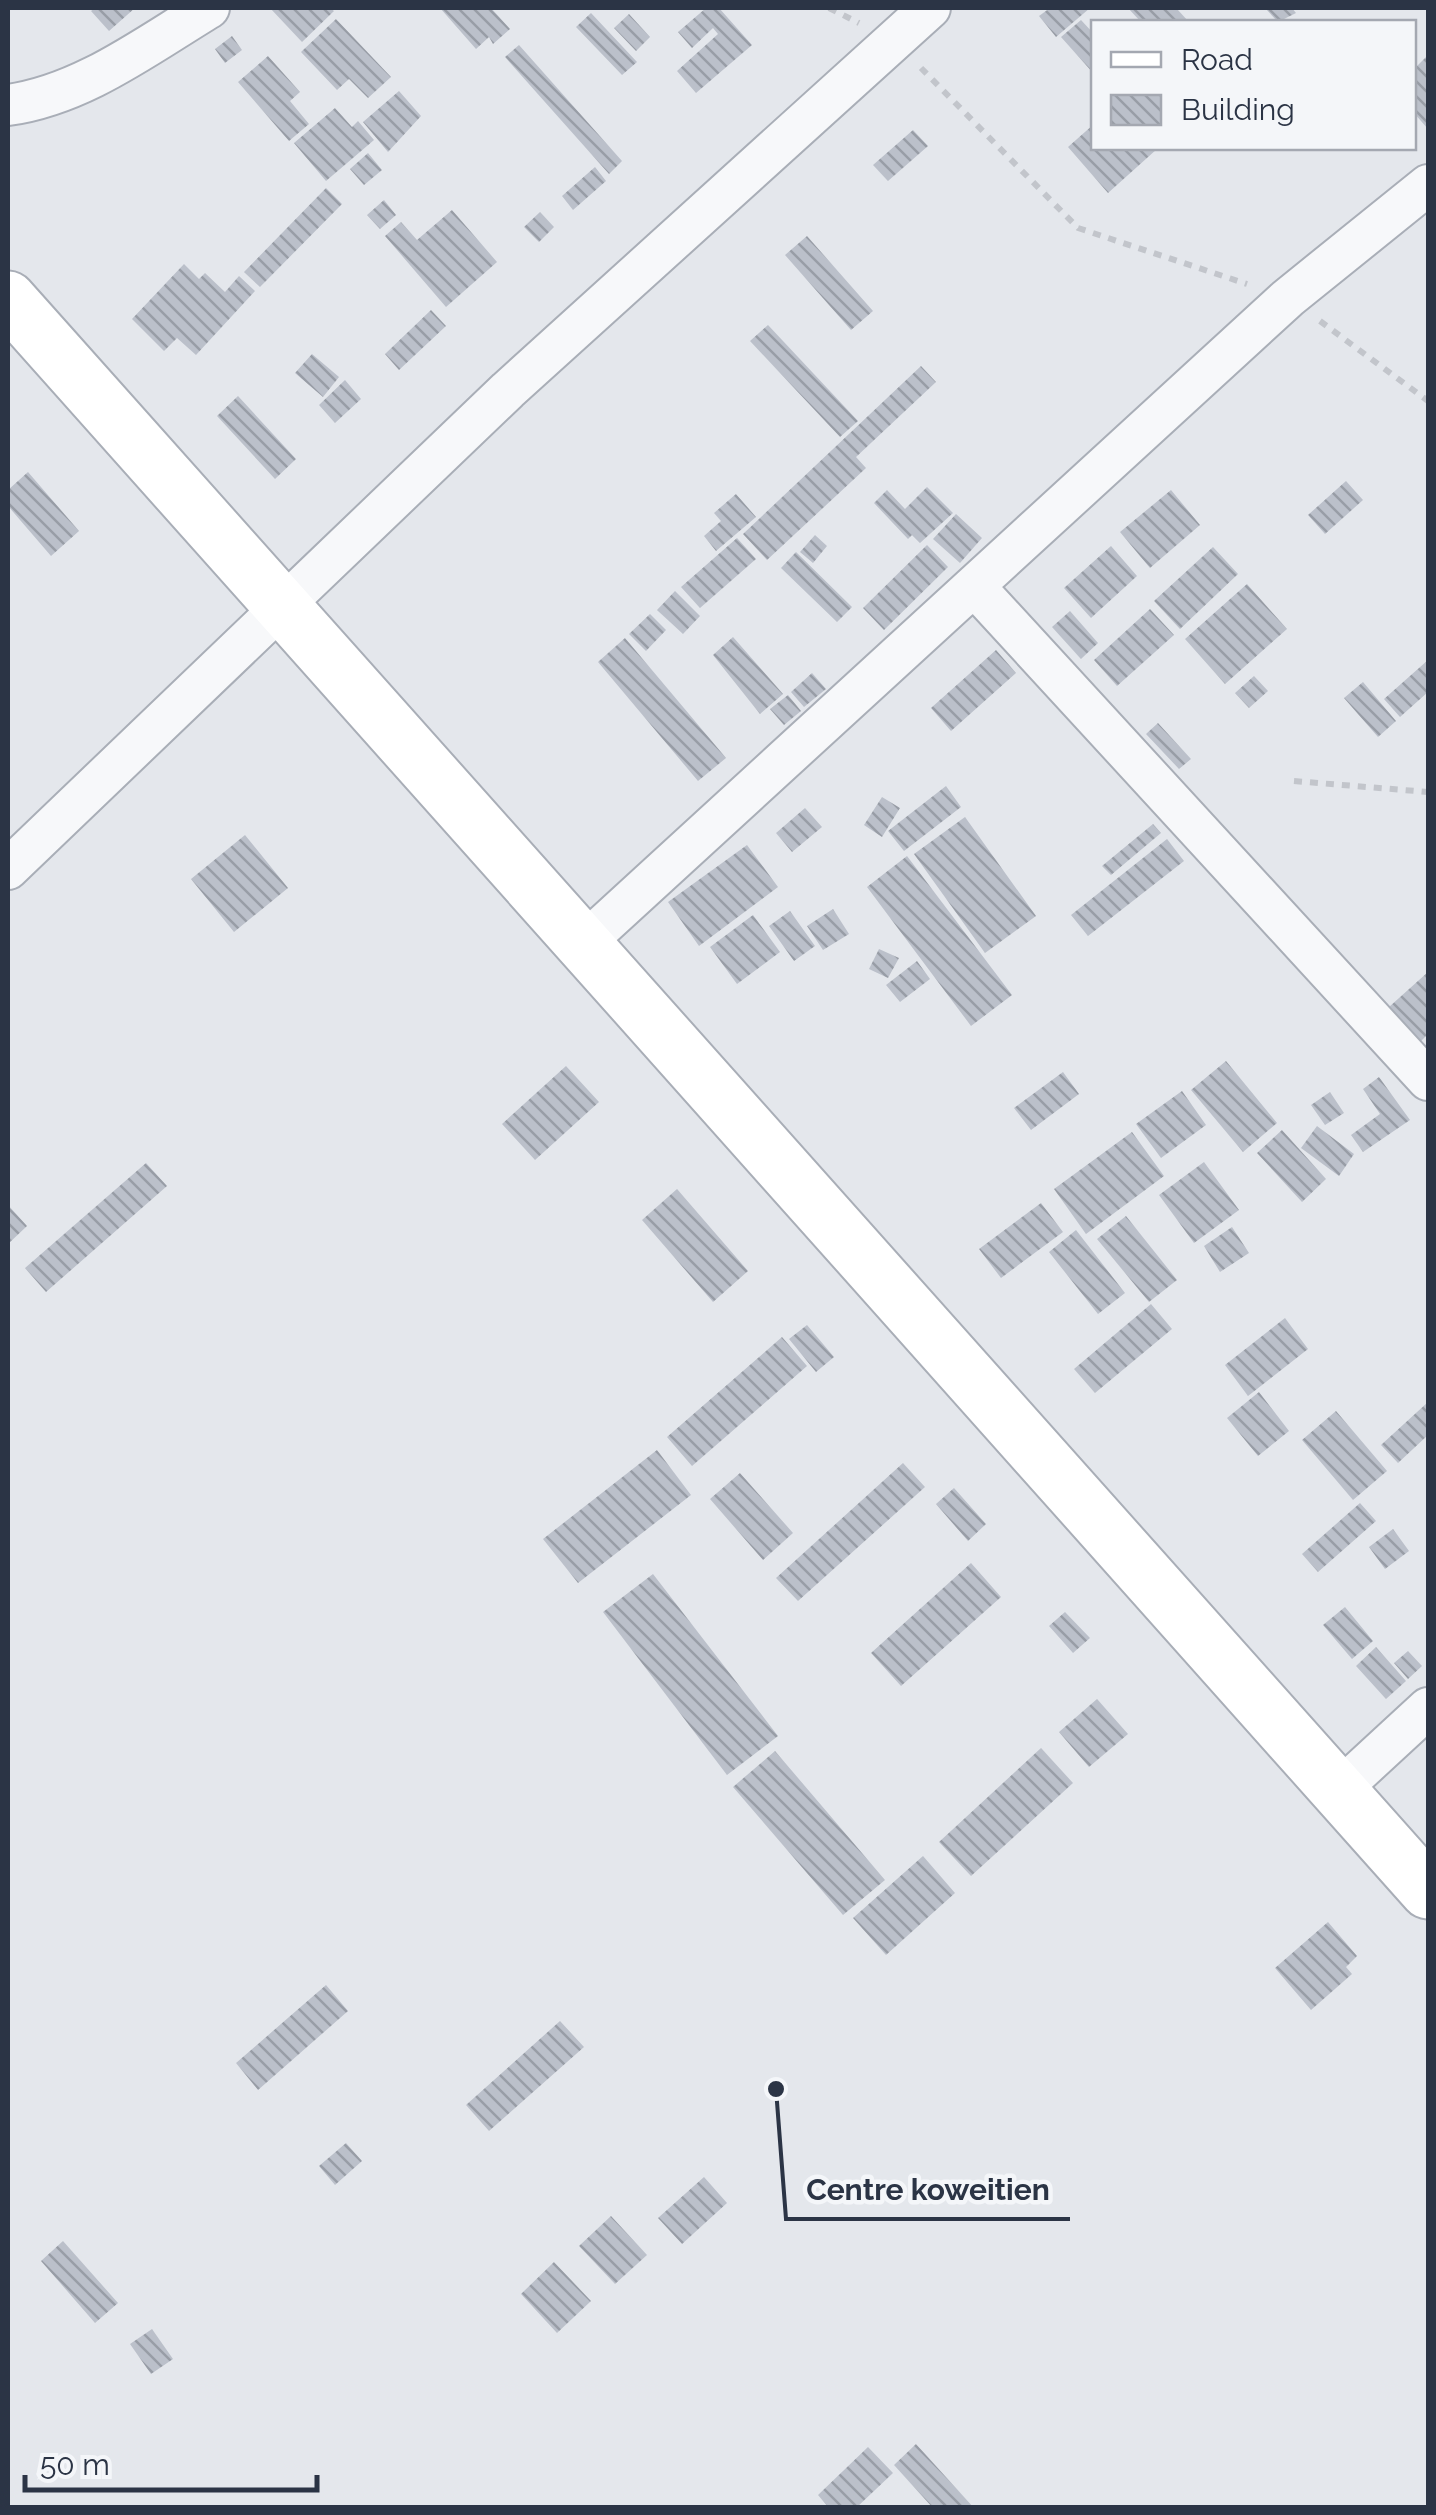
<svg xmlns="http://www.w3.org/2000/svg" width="1436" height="2515" font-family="Raleway,sans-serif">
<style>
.building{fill:url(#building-back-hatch)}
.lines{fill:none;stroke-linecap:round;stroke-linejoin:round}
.street-casing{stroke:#a9aeb7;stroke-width:44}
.secondary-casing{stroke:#a9aeb7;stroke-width:59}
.path{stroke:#c2c5cb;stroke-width:6;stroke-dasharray:8 8;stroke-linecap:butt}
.street{stroke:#f7f8fa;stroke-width:40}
.secondary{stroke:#fff;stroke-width:55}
.leader{fill:none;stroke:#2b3445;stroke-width:4}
.callout-dot{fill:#2b3445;stroke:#f4f6f9;stroke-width:4}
.callout-label{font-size:30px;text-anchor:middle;font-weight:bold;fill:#2b3445;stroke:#f4f6f9;stroke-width:9;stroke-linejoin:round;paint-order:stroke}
</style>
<defs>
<pattern id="building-back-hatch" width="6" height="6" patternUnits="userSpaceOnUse" patternTransform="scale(2.5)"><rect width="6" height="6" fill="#bbc0ca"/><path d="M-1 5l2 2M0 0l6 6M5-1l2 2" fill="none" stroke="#989da6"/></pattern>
</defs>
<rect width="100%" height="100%" fill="#e4e7ec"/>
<path class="building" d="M95,8H135L109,31L91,11Z
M270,8H330L334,11L302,42Z
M440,8H491L510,29L493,44L489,37L476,49Z
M706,8H719L752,45L696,93L677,71L718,34L713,28L692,48L678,32Z
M1050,8H1090L1056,37L1039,16Z
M1128,8H1176L1189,22H1141Z
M1265,8H1292L1296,13L1278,22Z
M591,13L637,62L622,75L576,27Z
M629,14L650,37L636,51L614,28Z
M336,19L391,77L368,98L349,79L337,90L301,52Z
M1081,20L1094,34V74L1061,37Z
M232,36L242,50L225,63L215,49Z
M519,45L622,161L609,174L505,57Z
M1428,55V129L1414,113V69Z
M268,56L300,92L290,101L309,124L289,141L238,82Z
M399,91L421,116L388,152L363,122Z
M335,108L352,127L358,121L374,140L326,181L294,143Z
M1094,124V148L1157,149L1108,193L1068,147Z
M913,130L928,146L888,181L873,165Z
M368,153L382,170L364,185L350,169Z
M595,167L606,181L573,210L562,196Z
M326,188L342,204L260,287L244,272Z
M384,200L396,215L380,229L367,215Z
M452,210L497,262L446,307L385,236L401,222L417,240Z
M540,212L554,227L539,242L524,227Z
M807,236L873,311L851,330L785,255Z
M184,264L199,279L205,273L225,292L239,276L255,291L196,355L177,338L164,351L132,319Z
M431,310L446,326L399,370L385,354Z
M768,325L858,421L840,437L750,341Z
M312,354L339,377L323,397L295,373Z
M921,366L936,382L856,457L866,468L767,560L743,534Z
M345,380L361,399L335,423L319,405Z
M238,396L296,459L275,479L217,416Z
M28,472L79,531L51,556L8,506V490Z
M1346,481L1363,500L1325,534L1308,515Z
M927,487L953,513L920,543L912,535L908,539L874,503L887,490L905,509Z
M1171,490L1200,525L1150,568L1120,532Z
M736,494L756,517L716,551L704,536L721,521L714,513Z
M956,514L982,538L960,563L933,539Z
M815,535L827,546L813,563L800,552Z
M737,538L756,559L700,608L681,587Z
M927,545L948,567L884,630L863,608Z
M1111,546L1137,576L1091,618L1064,588Z
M1213,547L1238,574L1180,629L1154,601Z
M796,552L852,607L837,622L781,568Z
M1247,584L1287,629L1225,684L1185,639Z
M675,591L700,616L683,634L657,610Z
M1150,609L1174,635L1117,686L1094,660Z
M1070,611L1098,643L1081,659L1052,627Z
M650,614L666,630L646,651L629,634Z
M733,637L783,694L760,714L713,655Z
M625,638L726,758L698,781L598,662Z
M996,650L1016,673L951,731L931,708Z
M1428,660V692L1400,717L1384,699Z
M812,673L826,689L804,707L791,692Z
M1254,676L1268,691L1249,708L1235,693Z
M1363,682L1396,721L1378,737L1344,698Z
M788,695L801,711L784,725L770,709Z
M1158,723L1191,759L1179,769L1146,734Z
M946,786L961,807L904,851L888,831Z
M882,797L900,808L882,837L864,825Z
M805,808L822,827L792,852L776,833Z
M965,817L1036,916L985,953L914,854Z
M1153,824L1161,833L1111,875L1102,866Z
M245,835L288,888L234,932L191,879Z
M1167,839L1184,861L1088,936L1071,915Z
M747,845L778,887L699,946L668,902Z
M907,856L1012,995L971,1026L867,887Z
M833,909L849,934L823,950L807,926Z
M790,911L815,946L794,961L769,926Z
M753,915L780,952L737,984L710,947Z
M879,949L899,958L888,978L869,969Z
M917,961L930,979L900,1002L886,985Z
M1428,972V1034L1420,1042L1389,1007Z
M1226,1061L1277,1123L1243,1152L1191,1090Z
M566,1066L599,1102L535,1160L502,1124Z
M1063,1072L1079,1094L1031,1130L1014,1108Z
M1379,1077L1410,1120L1363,1152L1351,1135L1380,1114L1363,1089Z
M1182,1091L1206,1125L1161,1158L1136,1124Z
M1330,1092L1344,1113L1325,1125L1311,1105Z
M1317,1126L1354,1154L1339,1176L1301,1148Z
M1282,1130L1326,1179L1302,1202L1257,1153Z
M1132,1132L1164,1176L1086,1234L1054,1189Z
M1204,1162L1239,1210L1194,1243L1159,1195Z
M146,1163L167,1186L46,1292L25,1268Z
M677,1189L748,1271L713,1302L642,1220Z
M1041,1203L1063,1232L1001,1278L979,1249Z
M8,1205L27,1226L8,1244Z
M1126,1216L1177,1280L1149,1302L1097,1239Z
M1232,1227L1249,1253L1220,1272L1204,1246Z
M1076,1230L1125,1293L1098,1314L1049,1252Z
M1151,1304L1172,1329L1095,1393L1074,1369Z
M1285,1318L1308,1349L1248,1396L1225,1365Z
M807,1325L834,1357L816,1372L789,1339Z
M782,1337L807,1366L692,1466L667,1437Z
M1259,1392L1289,1431L1258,1456L1227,1418Z
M1428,1402V1435L1398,1463L1381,1445Z
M1336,1411L1387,1471L1353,1500L1302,1440Z
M657,1450L691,1495L578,1583L543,1539Z
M903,1463L925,1487L798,1601L776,1578Z
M740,1473L793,1533L763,1560L710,1499Z
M954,1488L986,1524L968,1541L936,1504Z
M1360,1503L1376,1521L1318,1572L1302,1554Z
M1393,1529L1409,1551L1385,1569L1369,1547Z
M971,1563L1001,1597L901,1686L871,1653Z
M653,1574L778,1736L727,1775L603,1612Z
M1345,1607L1373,1641L1352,1659L1323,1625Z
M1065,1612L1090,1638L1073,1653L1049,1626Z
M1376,1647L1406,1681L1386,1699L1356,1666Z
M1408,1651L1422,1666L1408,1679L1394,1663Z
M1097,1699L1128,1734L1089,1767L1059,1732Z
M1041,1748L1073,1783L971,1876L939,1842Z
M775,1751L885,1880L843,1915L733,1787Z
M923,1856L955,1893L886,1955L853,1918Z
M1328,1922L1357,1956L1346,1967L1352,1974L1311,2010L1275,1968Z
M326,1985L348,2011L258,2090L236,2063Z
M560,2021L584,2047L489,2131L466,2105Z
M346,2143L362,2161L335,2185L319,2166Z
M704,2177L727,2203L682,2244L658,2218Z
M611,2216L647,2255L615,2284L579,2246Z
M63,2241L118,2303L95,2323L41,2261Z
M554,2262L591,2301L557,2333L521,2294Z
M152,2329L173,2359L151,2374L130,2344Z
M916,2444L974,2508H933L894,2465Z
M868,2447L893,2473L856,2508H829L818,2495Z"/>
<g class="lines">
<g class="street-casing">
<path id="street" d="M8,105C82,95 146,46 209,8
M975,587L1428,1080
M8,869L508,390L930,8
M584,943L1288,298L1428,185
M1339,1790L1428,1708"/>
</g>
<g class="secondary-casing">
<path id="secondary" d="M8,299L1428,1891"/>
</g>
<path class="path" d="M829,8L859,23
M921,68L1078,228L1247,284
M1320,321L1428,401
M1294,781L1428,792"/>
<use href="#street" class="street"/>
<use href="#secondary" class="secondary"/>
</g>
<path class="leader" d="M776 2089L786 2219H1070"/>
<circle class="callout-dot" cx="776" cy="2089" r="10"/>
<g class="callout-label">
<text x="928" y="2200">Centre koweitien</text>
</g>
<rect width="1436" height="2515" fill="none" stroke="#2b3445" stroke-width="20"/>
<rect x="1091" y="20" width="325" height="130" fill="#f4f6f9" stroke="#a4a8b1" stroke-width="2.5"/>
<rect x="1111" y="52" width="50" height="15" fill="#ffffff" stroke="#a4a8b1" stroke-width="2.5"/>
<text x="1181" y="70" font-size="30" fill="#2b3445">Road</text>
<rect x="1111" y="95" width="50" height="30" fill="url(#building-back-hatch)" stroke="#a4a8b1" stroke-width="2.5"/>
<text x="1181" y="120" font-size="30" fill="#2b3445">Building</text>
<path d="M25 2475v15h292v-15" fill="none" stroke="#2b3445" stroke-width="5"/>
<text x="40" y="2475" font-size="30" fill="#2b3445" stroke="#f4f6f9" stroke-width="8" paint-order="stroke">50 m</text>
</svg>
